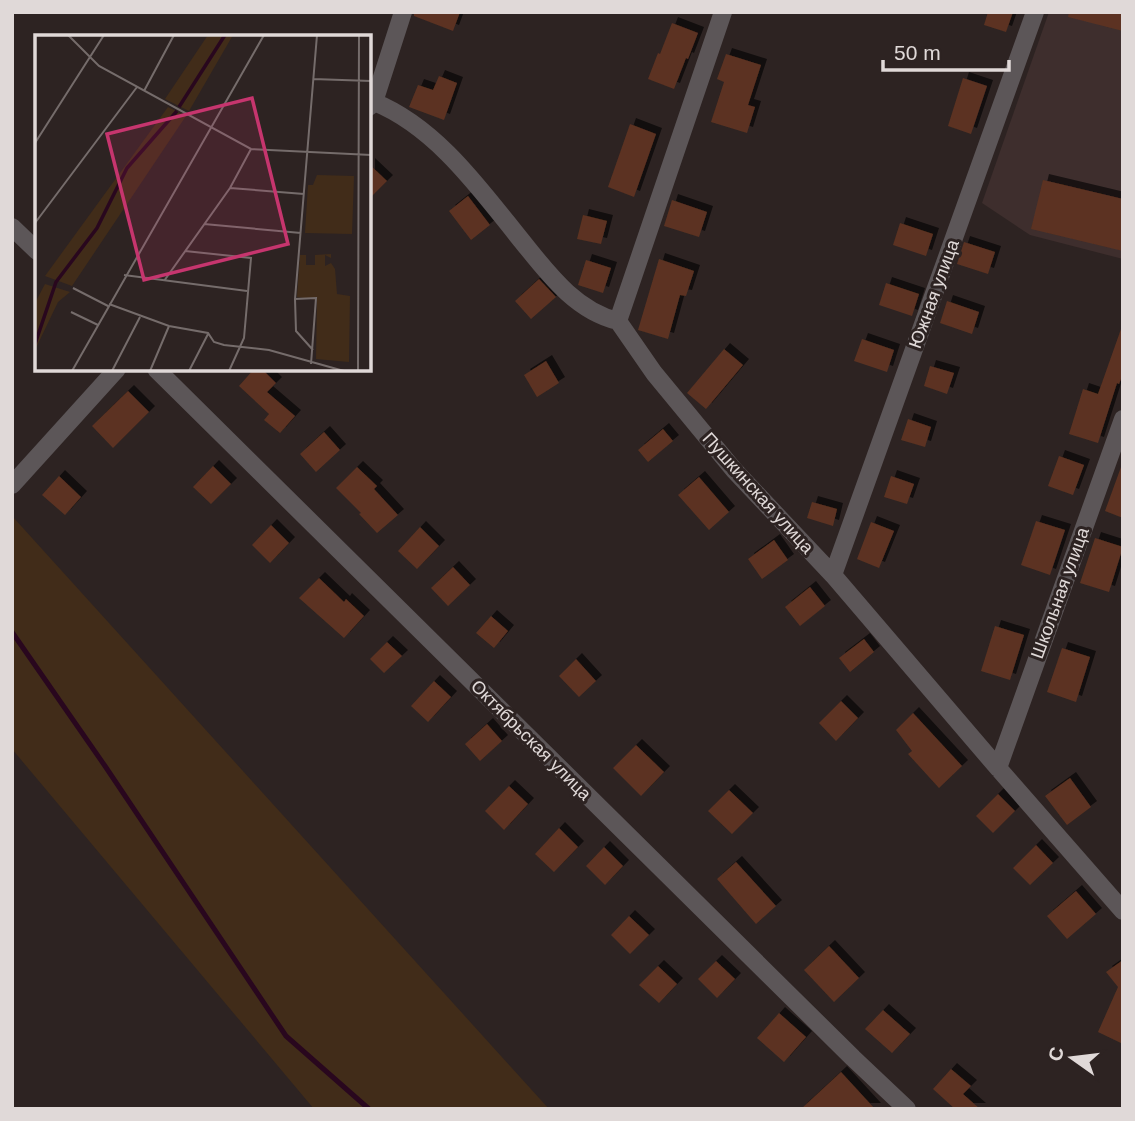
<svg xmlns="http://www.w3.org/2000/svg" width="1135" height="1121" font-family="Helvetica,sans-serif">
<style>
.built{fill:#3e2e2d}
.green{fill:#412c19}
.lines{fill:none;stroke-linecap:round;stroke-linejoin:round}
.stream{stroke:#29071e;stroke-width:5}
.building{fill:#5b3221;filter:url(#shadow)}
.street{stroke:#5c5658;stroke-width:18}
.labels{text-anchor:middle;dominant-baseline:central;stroke-width:6;stroke-linejoin:round;paint-order:stroke}
.street-label{font-size:18px;fill:#e0d9d8;stroke:#2d2322}
.inset-river{fill:none;stroke:#29071e;stroke-width:3.5}
.inset-road{fill:none;stroke:#756c6b;stroke-width:2}
.view{fill:#c6356e;fill-opacity:0.15;stroke:#c6356e;stroke-width:3.5}
.inset-edge{fill:none;stroke:#e0d9d8;stroke-width:3.5}
</style>
<defs>
<filter id="shadow"><feDropShadow dx="6" dy="-6" stdDeviation="0" flood-color="#0009"/></filter>
</defs>
<rect width="100%" height="100%" fill="#2d2322"/>
<path class="built" d="M1049,12H1123V259L1030,235L982,203Z"/>
<path class="green" d="M13,517L549,1109H314L12,749Z"/>
<g class="lines">
<path class="stream" d="M12,632L105,766L286,1036L369,1109"/>
</g>
<path class="building" d="M414,12H460L453,31L414,16Z
M988,12H1013L1006,32L984,25Z
M1069,12H1123V31L1068,17Z
M672,23L698,33L688,59L686,58L674,89L648,79L658,53L660,54Z
M726,54L761,65L748,105L755,107L747,133L711,122L724,82L717,79Z
M439,76L457,83L444,120L409,107L418,85L433,90Z
M963,78L987,86L971,134L948,126Z
M630,124L656,134L634,197L608,187Z
M369,164L387,181L369,199Z
M1043,180L1123,199V251L1031,229Z
M468,196L490,225L471,240L449,211Z
M672,200L707,212L699,237L664,226Z
M583,215L607,221L601,244L577,239Z
M900,223L933,234L926,256L893,245Z
M964,242L995,252L988,274L957,264Z
M659,259L694,271L686,296L680,295L668,339L638,330Z
M586,260L611,268L603,293L578,285Z
M539,279L556,297L531,319L515,301Z
M886,283L919,294L912,316L879,305Z
M947,301L979,312L972,334L940,323Z
M1121,329H1123V374L1119,384L1117,383L1098,443L1069,434L1083,389L1098,394Z
M862,339L894,350L887,372L854,361Z
M724,349L743,365L706,409L687,393Z
M546,361L559,383L537,397L524,375Z
M930,366L954,373L947,394L924,386Z
M254,369H262L276,383L267,392L295,416L280,433L264,420L269,414L239,386Z
M128,391L149,412L113,448L92,426Z
M908,419L931,427L925,447L901,440Z
M663,429L673,441L648,462L638,450Z
M324,432L340,450L316,472L300,454Z
M1059,456L1084,465L1073,495L1048,486Z
M213,466L231,484L211,504L193,487Z
M357,467L377,486L374,489L398,515L377,533L359,514L361,513L336,488Z
M1121,467H1123V518L1105,511Z
M59,476L81,497L65,515L42,495Z
M891,476L914,484L907,504L884,497Z
M699,477L729,512L709,530L678,495Z
M812,502L837,509L833,526L807,518Z
M1036,521L1065,530L1050,575L1021,565Z
M871,522L894,531L879,568L857,559Z
M271,525L289,543L270,563L252,545Z
M420,527L439,546L417,569L398,551Z
M1095,538L1123,547L1109,592L1080,583Z
M774,540L788,560L762,579L748,559Z
M453,567L470,585L448,606L431,588Z
M319,578L344,602L346,599L364,616L344,638L299,598Z
M810,587L825,606L800,626L785,607Z
M491,616L508,631L494,648L476,633Z
M995,626L1024,635L1010,680L981,671Z
M864,639L874,652L850,672L839,658Z
M387,642L402,656L384,673L370,659Z
M1062,648L1090,657L1076,702L1047,692Z
M576,659L596,681L579,697L559,676Z
M434,681L451,697L428,722L411,706Z
M841,701L858,718L836,741L819,723Z
M913,713L962,766L939,788L908,754L912,751L896,730Z
M487,724L502,741L480,761L465,744Z
M636,745L664,772L641,796L613,768Z
M1070,778L1091,807L1067,825L1045,796Z
M509,786L528,804L504,830L485,811Z
M729,790L753,813L732,834L708,811Z
M998,794L1015,811L993,833L976,816Z
M559,828L578,847L554,872L535,854Z
M1036,845L1053,863L1030,885L1013,868Z
M604,847L623,866L605,885L586,866Z
M736,862L776,906L756,924L717,879Z
M1076,891L1096,914L1067,939L1047,916Z
M629,916L649,935L630,954L611,935Z
M829,946L859,978L834,1002L804,970Z
M1123,960V1044L1098,1032L1118,987L1106,972Z
M716,961L735,979L717,998L698,979Z
M658,966L677,984L659,1003L639,985Z
M883,1010L910,1034L892,1053L865,1029Z
M779,1013L806,1037L784,1062L757,1038Z
M951,1069L971,1086L963,1094L980,1109H955L933,1089Z
M841,1072L875,1109H801Z"/>
<g class="lines">
<path class="street" d="M374,102C436,127 480,189 521,240C547,272 575,311 618,321L654,373L734,470L833,575L998,768L1123,911
M369,107L374,102L403,12
M12,227L37,251
M618,321L723,12
M156,369L853,1058L907,1109
M12,485L117,369
M833,575L1035,12
M998,768L1123,419"/>
</g>
<g class="labels">
<g class="street-label">
<text transform="translate(934 294) rotate(-70)">Южная улица</text>
<text transform="translate(758 493) rotate(48)">Пушкинская улица</text>
<text transform="translate(1060 593) rotate(-70)">Школьная улица</text>
<text transform="translate(531 740) rotate(45)">Октябрьская улица</text>
</g>
</g>
<g transform="translate(35 35)">
<rect width="336" height="336" fill="#2d2322"/>
<path d="M173,0H198L154,76L130,64ZM133,72L151,81L37,251L10,241ZM282,140L319,141L317,199L270,198L273,150H278ZM296,219V223L290,220V231L296,228L300,234L302,259L315,261L314,327L281,324L282,265L262,262L265,220H271V230H280V220ZM10,249L35,257L23,267L0,315V268Z" fill="#412c19"/>
<path class="inset-river" d="M144,72L190,0M0,309L21,247L62,193L92,133L142,76"/>
<path class="inset-road" d="M33,0L64,31L216,114L336,120M278,44L336,46M109,56L139,0M0,108L69,0M195,153L269,159M0,188L102,52M169,189L266,198M150,216L216,223L209,303L194,336M89,240L212,256M129,246L195,153L216,114M38,253L73,271M260,264L281,263L276,329M74,269L134,291L173,298L179,307L189,310L234,315L309,336M36,277L63,290M278,315L261,296L260,264L282,0M37,336L229,0M77,336L105,282M115,336L134,291M154,336L173,299M323,336L324,0"/>
<path class="view" d="M217,63L253,209L109,245L72,99Z"/>
<rect width="336" height="336" class="inset-edge"/>
</g>
<rect width="1135" height="1121" fill="none" stroke="#e0d9d8" stroke-width="28"/>
<g transform="translate(1072 1058) rotate(284)" stroke="#2d2322" stroke-width="5" paint-order="stroke">
<path d="M0-5L12 26L0 18L-12 26Z" fill="#e0d9d8"/>
<text y="-10" font-size="19" font-weight="bold" text-anchor="middle" fill="#e0d9d8">С</text>
</g>
<path d="M883 60v10h126v-10" fill="none" stroke="#e0d9d8" stroke-width="3.5"/>
<text x="894" y="60" font-size="21" fill="#e0d9d8" stroke="#2d2322" stroke-width="5" paint-order="stroke">50 m</text>
</svg>
